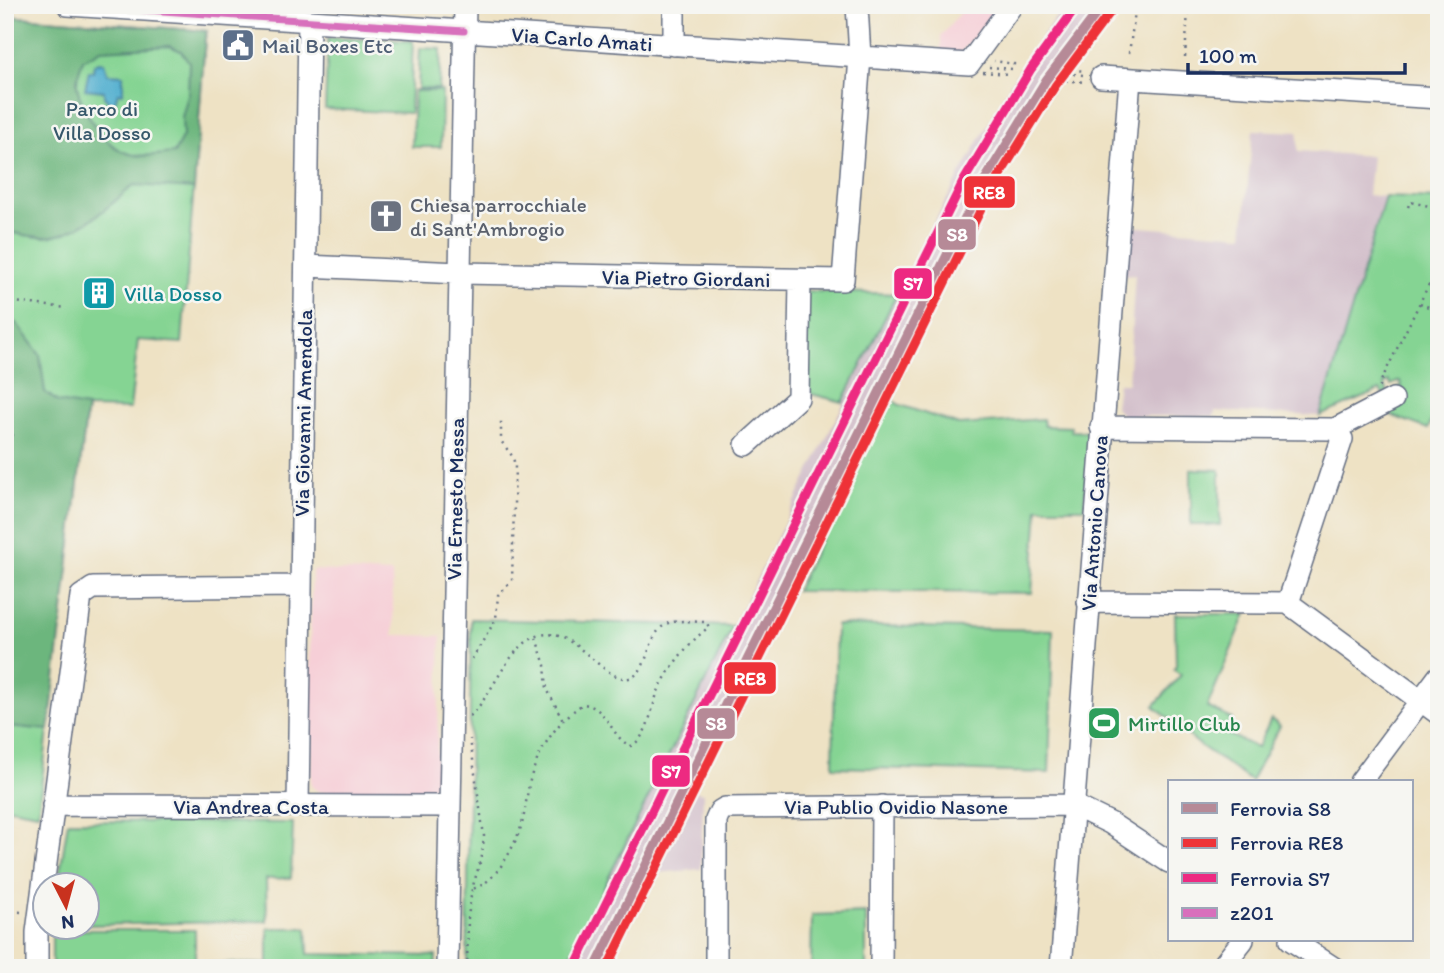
<svg xmlns="http://www.w3.org/2000/svg" width="1444" height="973" font-family="Itim,sans-serif">
<style>
.built{fill:#f6cfd7}
.industrial{fill:#d1bdc9}
.green{fill:#85d493;stroke:#508278;stroke-width:2}
.forest{fill:#6cb67d;stroke:#44726e;stroke-width:2;fill-rule:evenodd}
.water{fill:#51afcf;stroke:#366f96;stroke-width:2}
.lines{fill:none;stroke-linecap:round;stroke-linejoin:round}
.minor-casing{stroke:#656e82;stroke-width:24}
.path{stroke:#656e82;stroke-width:2.5;stroke-dasharray:2 5;stroke-linecap:butt}
.minor{stroke:#fff;stroke-width:21}
.bus-1-casing{stroke:#f6f6f2;stroke-width:12}
.bus-1{stroke:#d86fbc;stroke-width:7}
.rail-1-casing{stroke:#f6f6f2;stroke-width:14}
.rail-2-casing{stroke:#f6f6f2;stroke-width:14}
.rail-3-casing{stroke:#f6f6f2;stroke-width:14}
.rail-1{stroke:#b68a97;stroke-width:9}
.rail-2{stroke:#ee3338;stroke-width:9}
.rail-3{stroke:#ed2a81;stroke-width:9}
.labels{text-anchor:middle;dominant-baseline:central;stroke-width:5;stroke-linejoin:round;paint-order:stroke}
.street-label{font-size:21px;fill:#1b2f5e;stroke:#f6f6f2}
.service-label{font-size:21px;fill:#4e5e75;stroke:#f6f6f2;text-anchor:start}
.park-label{font-size:21px;fill:#36586b;stroke:#f6f6f2}
.worship-label{font-size:21px;fill:#5b616d;stroke:#f6f6f2;text-anchor:start}
.culture-label{font-size:21px;fill:#0d838f;stroke:#f6f6f2;text-anchor:start}
.leisure-label{font-size:21px;fill:#27864d;stroke:#f6f6f2;text-anchor:start}
.line-badge{stroke:#f6f6f2;stroke-width:2.5}
.badge-label{font-size:19px;text-anchor:middle;font-weight:bold;fill:#fff}
</style>
<rect width="100%" height="100%" fill="#f6f6f2"/>
<filter id="ink" filterUnits="userSpaceOnUse"><feTurbulence type="fractalNoise" baseFrequency=".0143" numOctaves="2"/><feDisplacementMap in="SourceGraphic" scale="14" xChannelSelector="R" yChannelSelector="G"/><feConvolveMatrix kernelMatrix="1 2 1 2 8 2 1 2 1" color-interpolation-filters="sRGB"/></filter>
<filter id="wash" filterUnits="userSpaceOnUse"><feTurbulence type="fractalNoise" baseFrequency=".00686" numOctaves="4" result="noise"/><feDisplacementMap in="SourceGraphic" scale="28" xChannelSelector="R" yChannelSelector="G"/><feGaussianBlur stdDeviation="1.57" result="paint"/><feColorMatrix in="noise" values="0 0 0 0 0 0 0 0 0 0 0 0 0 0 0 0 0 1.4 0 .05"/><feComposite in="paint" operator="in"/></filter>
<g filter="url(#wash)">
<rect width="100%" height="100%" fill="#eee2c4"/>
<path class="built" d="M967,5H1000L958,56L941,53V36Z
M312,570L392,573L394,635L441,636L436,784L426,792H319L311,786L310,643Z"/>
<path class="industrial" d="M1064,5H1117L1050,84L1024,125L987,190L692,783L697,792L703,793L701,869L647,874L599,968H564L927,235L1013,79Z
M1253,130L1298,132V151L1372,156L1368,195L1385,197L1320,416L1215,411L1214,416H1123L1115,407L1118,383H1128L1135,274L1122,275L1127,226L1243,235Z"/>
<path class="green" d="M5,16L207,31L205,38L182,343L138,340L130,409L87,408L38,813L5,807Z
M328,38L413,41L410,113L325,109Z
M420,48L441,49L439,89H418Z
M414,91H442L441,147H412Z
M1385,197L1439,199V403L1428,429L1382,412L1402,404L1396,389L1402,386L1400,381L1391,385L1389,381L1384,383L1388,393L1383,395L1380,390L1320,416Z
M807,291L897,294L843,402L803,392Z
M888,398L900,405L959,425L1043,419L1044,426L1071,427V431L1090,432L1084,508H1038L1032,593L796,591Z
M1191,469L1220,470V525H1191Z
M1175,614H1246L1207,707L1232,719L1226,733L1257,748L1271,719L1280,726L1251,781L1201,746L1154,706L1181,675L1174,670L1176,665Z
M471,619L733,626L564,968H467Z
M836,625L1053,630L1049,773L833,767Z
M68,821L293,823L291,878L266,879L267,921L88,925V886L58,885Z
M866,913V968H811L812,915Z
M268,928H307L308,954L436,956L435,968H52V930H195V963L268,964Z"/>
<path class="forest" d="M5,16L207,31L205,38L194,189L134,185C109,206 79,236 44,237C31,237 18,234 5,231V105L9,102L13,81L5,70ZM170,46L181,51L189,62L188,95L182,117L183,136L174,153C160,154 144,158 130,154C104,147 82,112 77,86C76,78 80,68 83,60L101,50Z
M5,315L18,325L40,355L45,392L58,402L87,407L49,730L5,726Z"/>
<path class="water" d="M99,62L104,63L108,74L123,75V93H118L115,102L110,103L104,97V91L85,89L89,71H93L94,64Z"/>
</g>
<g filter="url(#ink)">
<g class="lines">
<g class="minor-casing">
<path id="minor" d="M68,5L969,64L1012,5
M674,45V5
M1101,77L1439,98
M306,266L459,273L843,280L860,57L857,5
M1101,427L1335,429L1393,399
M746,445L798,398L800,280
M1088,602L1288,603L1439,714
M1288,603L1342,439L1335,429
M1360,782L1439,676
M53,805L449,806
M298,806L309,21
M1291,940L1334,968
M37,968V932L81,596L93,588L301,586
M447,968L465,5
M716,968V820L720,811L725,808L1073,805L1110,823L1169,862
M881,968L882,806
M1061,968L1130,79
M1221,968L1243,940"/>
</g>
<path class="path" d="M1129,53L1136,5
M1185,57L1188,11
M989,67L1013,69L1014,64L994,61
M983,72L1008,74
M1060,73L1064,69L1086,71
M1060,73L1084,75
M1059,80L1085,82
M1408,207L1410,202L1439,208
M5,301L67,308
M1420,303L1439,312
M1380,387V383L1439,264
M5,435H14
M536,638L545,665L547,689L563,720
M472,659L496,619L498,595L512,581L515,466L513,457L501,441V417
M470,716C493,695 505,651 535,637C571,620 602,683 629,678C652,673 645,626 673,622C683,620 695,622 706,622L709,627C687,644 673,663 660,687C651,705 650,736 631,746C610,738 609,707 583,704C560,719 543,743 534,768C526,787 527,808 521,827C513,849 496,883 472,889
M5,911L23,912
M189,962V968
M333,968H418
M467,968L468,917L472,889L482,856L484,836L470,739"/>
<use href="#minor" class="minor"/>
<g class="bus-1-casing">
<path id="bus-1" d="M72,5L464,31"/>
</g>
<use href="#bus-1" class="bus-1"/>
<g class="rail-1-casing">
<path id="rail-1" d="M595,968L981,186L1046,80L1103,5"/>
</g>
<g class="rail-2-casing">
<path id="rail-2" d="M607,968L990,191L1055,86L1111,11"/>
</g>
<g class="rail-3-casing">
<path id="rail-3" d="M574,968L963,182L1031,69L1078,5"/>
</g>
<use href="#rail-1" class="rail-1"/>
<use href="#rail-2" class="rail-2"/>
<use href="#rail-3" class="rail-3"/>
</g>
</g>
<defs>
<g id="civic-square" transform="scale(1.75)"><rect x="-9" y="-9" width="18" height="18" rx="4" fill="#5c6f8a" stroke="#f6f6f2"/><path d="M-.6-6.5H3V-4.5H.6V-3L4-1V1h2V6H-6V1h2V-1L-.6-3ZM-1.2 2.5V6h2.4V2.5Z" fill="#fff"/></g>
<g id="church-square" transform="scale(1.75)"><rect x="-9" y="-9" width="18" height="18" rx="4" fill="#6b7280" stroke="#f6f6f2"/><path d="M-1.2-6h2.4v3.5h3.3v2.4h-3.3V6h-2.4V-.1h-3.3v-2.4h3.3Z" fill="#fff"/></g>
<g id="building-square" transform="scale(1.75)"><rect x="-9" y="-9" width="18" height="18" rx="4" fill="#0f9aa8" stroke="#f6f6f2"/><path d="M-4-6H4V6H1V3H-1V6H-4ZM-2.5-4.3h1.7v1.8h-1.7ZM.8-4.3h1.7v1.8H.8ZM-2.5-1h1.7V.8h-1.7ZM.8-1h1.7V.8H.8Z" fill="#fff"/></g>
<g id="stadium-square" transform="scale(1.75)"><rect x="-9" y="-9" width="18" height="18" rx="4" fill="#2e9e5b" stroke="#f6f6f2"/><path d="M0-5a6.5 5 0 1 0 0 10a6.5 5 0 1 0 0-10ZM-3.5-1.8h7v3.6h-7Z" fill="#fff"/></g>
</defs>
<g fill-rule="evenodd">
<use href="#civic-square" x="238" y="45"/>
<use href="#church-square" x="386" y="216"/>
<use href="#building-square" x="99" y="293"/>
<use href="#stadium-square" x="1104" y="723"/>
</g>
<g class="labels">
<g class="street-label">
<text transform="translate(582 39) rotate(4)">Via Carlo Amati</text>
<text transform="translate(686 278) rotate(1)">Via Pietro Giordani</text>
<text transform="translate(303 413) rotate(-89)">Via Giovanni Amendola</text>
<text transform="translate(455 499) rotate(-89)">Via Ernesto Messa</text>
<text transform="translate(1094 523) rotate(-86)">Via Antonio Canova</text>
<text x="251" y="806">Via Andrea Costa</text>
<text x="896" y="806">Via Publio Ovidio Nasone</text>
</g>
<g class="service-label">
<text x="262" y="45">Mail Boxes Etc</text>
</g>
<g class="park-label">
<text x="102" y="108">Parco di<tspan x="102" dy="24">Villa Dosso</tspan></text>
</g>
<g class="worship-label">
<text x="410" y="204">Chiesa parrocchiale<tspan x="410" dy="24">di Sant'Ambrogio</tspan></text>
</g>
<g class="culture-label">
<text x="124" y="293">Villa Dosso</text>
</g>
<g class="leisure-label">
<text x="1128" y="723">Mirtillo Club</text>
</g>
</g>
<g class="line-badge">
<rect x="963" y="175" width="53" height="34" rx="7" fill="#ee3338"/>
<rect x="937" y="218" width="40" height="33" rx="7" fill="#b68a97"/>
<rect x="893" y="267" width="40" height="33" rx="7" fill="#ed2a81"/>
<rect x="723" y="661" width="54" height="34" rx="7" fill="#ee3338"/>
<rect x="696" y="707" width="40" height="33" rx="7" fill="#b68a97"/>
<rect x="651" y="754" width="40" height="34" rx="7" fill="#ed2a81"/>
</g>
<g class="badge-label">
<text x="989" y="199">RE8</text>
<text x="957" y="241">S8</text>
<text x="913" y="290">S7</text>
<text x="750" y="685">RE8</text>
<text x="716" y="730">S8</text>
<text x="671" y="778">S7</text>
</g>
<rect width="1444" height="973" fill="none" stroke="#f6f6f2" stroke-width="28"/>
<rect x="1168" y="780" width="245" height="161" fill="#f6f6f2" stroke="#9ea6b7" stroke-width="2"/>
<rect x="1182" y="803" width="35" height="10" fill="#b68a97" stroke="#9ea6b7" stroke-width="2"/>
<text x="1230" y="816" font-size="21" fill="#1b2f5e">Ferrovia S8</text>
<rect x="1182" y="838" width="35" height="10" fill="#ee3338" stroke="#9ea6b7" stroke-width="2"/>
<text x="1230" y="850" font-size="21" fill="#1b2f5e">Ferrovia RE8</text>
<rect x="1182" y="873" width="35" height="10" fill="#ed2a81" stroke="#9ea6b7" stroke-width="2"/>
<text x="1230" y="886" font-size="21" fill="#1b2f5e">Ferrovia S7</text>
<rect x="1182" y="908" width="35" height="10" fill="#d86fbc" stroke="#9ea6b7" stroke-width="2"/>
<text x="1230" y="920" font-size="21" fill="#1b2f5e">z201</text>
<g transform="translate(66 906) rotate(174)"><circle r="33" fill="#f6f6f2" stroke="#9ea6b7" stroke-width="2"/>
<path d="M0-5L12 26L0 18L-12 26Z" fill="#c8321e"/>
<text y="-10" font-size="19" font-weight="bold" text-anchor="middle" fill="#1b2f5e">N</text>
</g>
<path d="M1188 63v10h217v-10" fill="none" stroke="#1b2f5e" stroke-width="3.5"/>
<text x="1199" y="63" font-size="21" fill="#1b2f5e" stroke="#f6f6f2" stroke-width="5" paint-order="stroke">100 m</text>
</svg>
